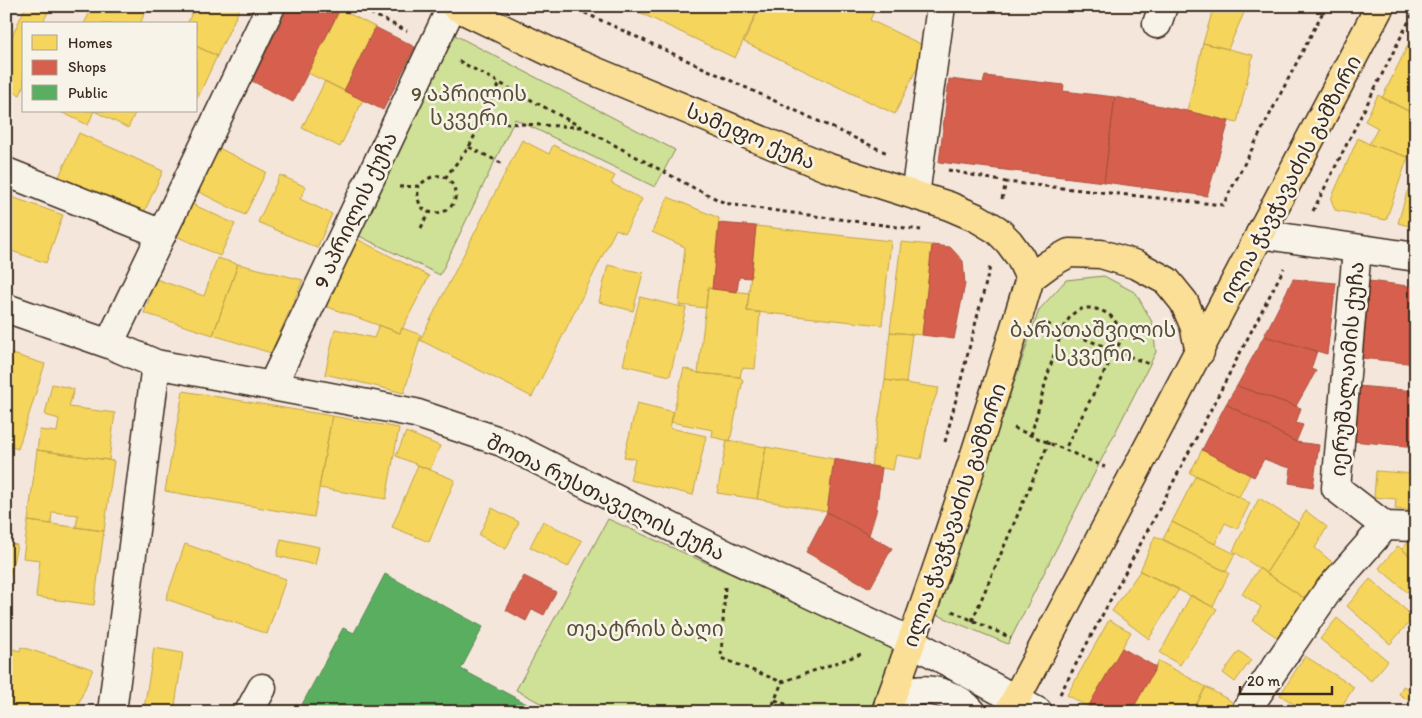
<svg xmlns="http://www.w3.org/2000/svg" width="1422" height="718" font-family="Itim,'Noto Sans Georgian',sans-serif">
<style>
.green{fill:#cee196;stroke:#84865a}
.homes{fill:#f6d55c;stroke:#bea249}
.shops{fill:#d6604d;stroke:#a8503f}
.public{fill:#5aae61;stroke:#51864d}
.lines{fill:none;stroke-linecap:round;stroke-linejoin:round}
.minor-casing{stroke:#3b2a1e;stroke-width:31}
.major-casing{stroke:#3b2a1e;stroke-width:31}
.path{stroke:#3b2a1e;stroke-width:3;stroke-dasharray:4 4;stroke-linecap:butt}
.minor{stroke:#f7f3e8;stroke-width:28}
.major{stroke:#fbdf96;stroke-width:28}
.labels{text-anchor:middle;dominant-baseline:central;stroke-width:5;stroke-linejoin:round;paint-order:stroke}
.park-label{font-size:21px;fill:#584f36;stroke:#f7f3e8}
.street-label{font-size:21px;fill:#3b2a1e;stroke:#f7f3e8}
</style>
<rect width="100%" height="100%" fill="#f5e6db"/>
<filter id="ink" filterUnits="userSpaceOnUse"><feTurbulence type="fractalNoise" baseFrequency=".02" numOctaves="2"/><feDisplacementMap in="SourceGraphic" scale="10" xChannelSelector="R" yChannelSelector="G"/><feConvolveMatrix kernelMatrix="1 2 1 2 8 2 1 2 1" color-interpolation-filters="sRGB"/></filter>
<g filter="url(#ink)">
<path class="green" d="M451,33L675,150L655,187L515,119L440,275L355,234Z
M1104,276L1136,293L1152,322L1156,352L1008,644L935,614L1039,310L1066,280Z
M608,519L897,648L869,712H557L516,690Z"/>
<path class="homes" d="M26,6H36L48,12L42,24H24V86L20,95L6,89V49Z
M93,6H132L145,12L140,24H84Z
M132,6H148L145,12Z
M195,6H241L217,56L196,46V24H187Z
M626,6H760L735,58Z
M760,6H831L837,9L838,6H876L870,20L927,47L895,114L744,42Z
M1214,6H1247L1228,49L1203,43Z
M340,9L375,27L344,91L308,73Z
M1416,30V51L1407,47Z
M1203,43L1253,55L1237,123L1187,111Z
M196,46L217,56L198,97L196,96Z
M1407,47L1416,51V119L1413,118L1414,114L1382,98Z
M325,81L363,100L340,147L302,128Z
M1378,95L1414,114L1413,118L1416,119V139L1408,157L1369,144L1378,128L1365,121Z
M59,111H94L88,125Z
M94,111H136L128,128Z
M79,133L163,171L141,219L57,181Z
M1358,138L1369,144L1408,157L1386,220L1335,210L1331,199Z
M522,140L549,154L553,145L615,176L611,183L642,199L625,233L616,229L532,397L420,340Z
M217,147L266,172L245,215L195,190Z
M280,175L306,187L300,199L332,214L317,248L258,222Z
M1416,176V228L1398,223L1407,192Z
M6,195L63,215L46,263L6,249Z
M668,197L719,218L712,289L708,288L706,308L679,305L685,247L652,232Z
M190,203L235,224L220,256L176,236Z
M756,226L891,241L882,325L747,311Z
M357,239L429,276L400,333L325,306Z
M901,242L932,245L922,335L890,332Z
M217,258L238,264L213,335L144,313L156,279L204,296Z
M238,264L303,280L271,353L213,335Z
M608,265L643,273L633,311L599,302Z
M708,288L749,293L747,311L760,312L755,369L742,368L740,377L698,373Z
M640,297L686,308L670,376L623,365Z
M379,325L400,333L402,328L421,335L404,393L325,374L335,329L374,338Z
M890,332L912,334L906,383L885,380Z
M6,352L45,364L18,449L6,445Z
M684,368L698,373L740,377L743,380L730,441L712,437L713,430L671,422Z
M885,380L939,388L929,414L921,459L896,455L893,470L871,466Z
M52,384L74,389L69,407L115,413L109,460L37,450L40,430L57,432L59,419L45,415Z
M183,391L332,416L314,517L165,491Z
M637,403L674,412L670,428L706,436L693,495L630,480L635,459L624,457Z
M332,416L399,428L386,499L319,488Z
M406,432L440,446L430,470L396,456Z
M727,440L766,447L757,499L717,493Z
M766,447L834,459L827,512L757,499Z
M37,450L114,461L104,531L76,527L78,515L52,512L51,524L28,521Z
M1202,450L1250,475L1239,497L1190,473Z
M418,465L455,480L429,542L392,527Z
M1376,471L1416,474V511L1395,509L1396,499L1374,497Z
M1196,475L1250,503L1237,529L1225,523L1215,544L1172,522Z
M1259,498L1299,523L1266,573L1233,551Z
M492,508L519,522L506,549L479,535Z
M1306,511L1327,527L1315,548L1338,567L1307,600L1266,573Z
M28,521L104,531L94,605L36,597L40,560L23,558Z
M543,521L582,541L568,567L530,547Z
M1172,522L1235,554L1226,572L1163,539Z
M1155,536L1229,573L1213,607L1140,571Z
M1413,537L1416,539V561L1402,549Z
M281,539L319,547L315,565L277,556Z
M6,543L17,545L6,595Z
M185,544L286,579L267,634L166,599Z
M1398,546L1416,561V581L1407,592L1379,568Z
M1259,568L1307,600L1281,640L1253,621L1261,607L1242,594Z
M1140,571L1179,589L1149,639L1112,611Z
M1370,579L1414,617L1390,644L1347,606Z
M1191,595L1217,609L1180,665L1160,653Z
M1337,618L1388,661L1371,681L1320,639Z
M1109,620L1131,632L1088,707L1067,695Z
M6,647L20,651L21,647L93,669L75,712H6Z
M154,648L183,653L174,712L144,708Z
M1239,651L1251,660L1235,682L1223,673Z
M1305,656L1354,687L1338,712H1306L1280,695Z
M1159,661L1206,687L1192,712H1131Z
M1403,686L1413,691L1416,686V705L1399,694Z
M1206,687L1236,704L1232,712H1192Z"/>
<path class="shops" d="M289,6H334L340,9L293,102L252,81Z
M375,27L415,47L383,110L344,91Z
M985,76L1064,85L1063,91L1115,97L1104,182L939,162L949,79L983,83Z
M1115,97L1187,111L1229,121L1207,196L1104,182Z
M719,223L756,226L751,278L739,277L737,292L712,289Z
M932,245L950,247L963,261L965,284L954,339L922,335Z
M1293,279L1336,283L1327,354L1264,336Z
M1369,281L1416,287V364L1361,358Z
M1264,336L1317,351L1311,369L1316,371L1296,406L1237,386Z
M1237,386L1301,408L1296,423L1303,425L1296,442L1226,404Z
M1357,386L1416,391V447L1352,441Z
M1226,404L1296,442L1319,445L1313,487L1289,483L1291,468L1283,466L1264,459L1254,477L1202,450Z
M834,459L882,468L876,512L869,535L827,512Z
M827,512L892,548L870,588L806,552Z
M524,576L556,592L544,615L532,609L526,621L506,610Z
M1122,648L1156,667L1131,712H1097L1088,707Z"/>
<path class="public" d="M385,574L483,627L461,669L542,712H298L343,628L354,633Z"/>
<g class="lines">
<g class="minor-casing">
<path id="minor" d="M1157,24L1163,6
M6,172L162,234
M915,195L941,6
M1260,234L1416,257
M6,308L109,344L156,364L415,413L502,442L729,556L912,642L1038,712
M109,344L271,6
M272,386L452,6
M1385,526L1416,527
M889,703C897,699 907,693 915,691C935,688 959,696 972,712
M112,712L156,364
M249,712L262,688
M1245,712L1327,592L1385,526L1336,488L1357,249"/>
</g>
<g class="major-casing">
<path id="major" d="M455,6L563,58L826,167L949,206L977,218L997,230L1009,242L1020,257L1030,278
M886,712C939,569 986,424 1030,278L1049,264L1069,253L1101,254L1137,265L1167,281L1184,302L1194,325L1200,352
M1009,712L1380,6"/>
</g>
<path class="path" d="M356,6L407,31
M541,6L545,8L546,6
M570,6L887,153
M459,61L694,188L725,203L740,206L921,230
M481,122L580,127
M469,147L503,164
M948,170L1006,182
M445,178L469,147L500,83
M399,187L419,186C428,176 444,170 452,184C470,216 409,228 419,186
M1002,199L1006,182L1223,205L1326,6
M1313,211L1416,7
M421,228L429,212
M1047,324L1149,364
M1014,428L1105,467
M1031,435C1038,413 1059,322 1074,313C1081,308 1088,307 1096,309C1113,314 1117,321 1122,338L1065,449
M945,442L990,267
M725,587L721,658L782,682
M952,611L1011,638
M972,621L1049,442
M1060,694L1164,500L1284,268
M775,700L805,712
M770,712L782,682L864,653"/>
<use href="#minor" class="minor"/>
<use href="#major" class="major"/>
</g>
</g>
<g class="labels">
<g class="park-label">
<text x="469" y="93">9 აპრილის<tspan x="469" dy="24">სკვერი</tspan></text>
<text x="1093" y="329">ბარათაშვილის<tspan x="1093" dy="24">სკვერი</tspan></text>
<text x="645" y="628">თეატრის ბაღი</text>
</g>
<g class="street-label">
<text transform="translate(751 136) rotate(23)">სამეფო ქუჩა</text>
<text transform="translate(1290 179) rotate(-62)">ილია ჭავჭავაძის გამზირი</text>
<text transform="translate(355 210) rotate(-65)">9 აპრილის ქუჩა</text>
<text transform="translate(1347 369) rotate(-85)">იერუშალაიმის ქუჩა</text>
<text transform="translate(606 497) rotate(26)">შოთა რუსთაველის ქუჩა</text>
<text transform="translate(954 515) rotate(-71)">ილია ჭავჭავაძის გამზირი</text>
</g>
</g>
<rect width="1422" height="718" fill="none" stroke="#f7f3e8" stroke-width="25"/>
<rect x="12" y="12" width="1397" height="693" fill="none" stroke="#3b2a1e" stroke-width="2" filter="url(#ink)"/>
<rect x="22" y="22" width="175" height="90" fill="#f7f3e8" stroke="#aca397"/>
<rect x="32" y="35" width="25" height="15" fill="#f6d55c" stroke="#aca397"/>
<text x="68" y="48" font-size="15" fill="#3b2a1e">Homes</text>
<rect x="32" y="60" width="25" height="15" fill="#d6604d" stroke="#aca397"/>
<text x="68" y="72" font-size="15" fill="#3b2a1e">Shops</text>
<rect x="32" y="85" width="25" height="15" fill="#5aae61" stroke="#aca397"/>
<text x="68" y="98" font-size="15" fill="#3b2a1e">Public</text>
<path d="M1240 686v8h92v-8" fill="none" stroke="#3b2a1e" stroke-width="2.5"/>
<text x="1247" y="686" font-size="15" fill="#3b2a1e" stroke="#f7f3e8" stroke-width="4" paint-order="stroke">20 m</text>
</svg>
